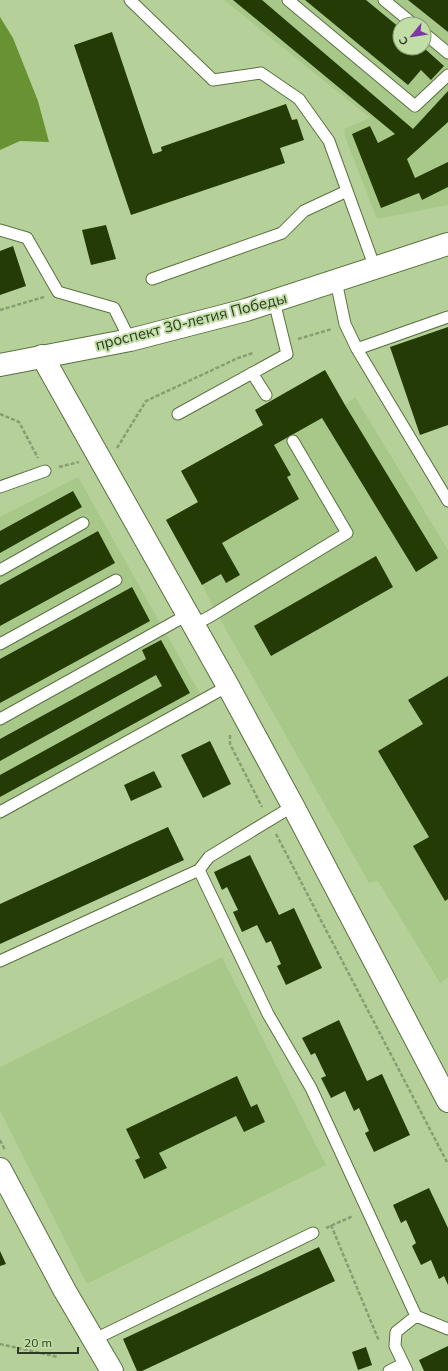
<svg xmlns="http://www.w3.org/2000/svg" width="448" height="1371" font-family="Mulish,sans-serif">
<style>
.built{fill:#a8c88a;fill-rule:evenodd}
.forest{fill:#699333}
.building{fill:#253b05}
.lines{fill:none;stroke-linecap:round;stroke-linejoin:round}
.service-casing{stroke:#59723f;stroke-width:13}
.minor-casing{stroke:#59723f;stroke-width:24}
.tertiary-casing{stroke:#59723f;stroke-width:24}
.primary-casing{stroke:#59723f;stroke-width:24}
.path{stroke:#889e72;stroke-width:2.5;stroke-dasharray:4 2;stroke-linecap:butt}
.service{stroke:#fff;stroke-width:11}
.minor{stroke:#fff;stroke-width:22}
.tertiary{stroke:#fff;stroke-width:22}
.primary{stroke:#fff;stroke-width:22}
.labels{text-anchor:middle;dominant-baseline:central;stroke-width:4;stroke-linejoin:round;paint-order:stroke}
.street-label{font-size:15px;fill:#2e3923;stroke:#c1dea6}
</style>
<rect width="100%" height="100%" fill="#b5d199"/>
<path class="built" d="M224,0H448V205L377,219L345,137L344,129L370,118ZM400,24H424V48H400Z
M325,370L345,405L355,397L448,550V978L440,983L378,881L369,883L216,612L202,585L166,520L198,502L181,471L263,425L255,410Z
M78,477L207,706L0,820V517Z
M222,957L326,1165L87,1284L0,1110V1067Z"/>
<path class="forest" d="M0,17L13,38L38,101L49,142L20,141L0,150Z"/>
<path class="building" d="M233,0H262L413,129L448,91V122L407,159L415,178L448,162V187L422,200L419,193L381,208L352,134L370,126L378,143L395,134Z
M305,0H366L400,28V48H424L444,66L431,80L421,70L408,85Z
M408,0H448V32Z
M112,32L153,154L162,151L161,147L286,104L292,120L297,119L304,140L280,148L285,163L131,215L74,45Z
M106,225L116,259L91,265L82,230Z
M13,246L26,286L0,295V251Z
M448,327V425L420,435L390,347Z
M325,370L345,405L438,558L416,572L322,418L274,445L291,475L287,477L299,499L222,543L240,575L226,583L221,574L202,585L166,520L198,502L181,471L263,425L255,410Z
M73,491L82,507L0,553V531Z
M98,531L115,563L0,626V585Z
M376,556L393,587L271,656L254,626Z
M132,587L150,621L0,703V659Z
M161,640L190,693L0,797V775L162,686L156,675L0,761V739L146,659L142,650Z
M448,676V899L445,901L413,846L429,837L378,751L423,724L408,700Z
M210,741L231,784L203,798L181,755Z
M154,771L162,787L131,801L124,785Z
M168,827L184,860L0,944V904Z
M250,855L279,915L294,908L322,968L286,985L277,966L281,964L271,941L266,943L257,925L242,932L233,912L238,910L227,887L222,890L214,872Z
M339,1020L367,1081L382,1074L410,1135L374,1152L365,1133L369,1131L359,1108L354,1111L345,1091L331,1098L321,1078L326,1076L315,1053L311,1055L302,1038Z
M237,1076L251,1107L257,1104L265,1122L244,1132L236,1116L159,1153L167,1168L144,1179L135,1160L140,1158L126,1129Z
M429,1188L448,1228V1285L444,1276L439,1279L431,1260L421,1265L412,1246L416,1243L406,1220L401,1223L393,1205Z
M319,1247L335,1281L142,1371H137L123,1339Z
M0,1251L6,1264L0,1266Z
M448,1346V1371H424L419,1360Z
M366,1347L372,1365L358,1370L352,1352Z"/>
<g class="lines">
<g class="service-casing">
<path id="service" d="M130,0L213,80L261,73L299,99L329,141L375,268
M288,0L415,106L448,75
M384,0L413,24
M424,33L448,53
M0,230L27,238L58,292L114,308L130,340
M152,279L282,233L304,211L347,191
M336,281L345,324L357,349L448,501
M357,349L448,317
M252,373L266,395
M178,414L287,354L274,301
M0,487L45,471
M0,570L83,523
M193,625L209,617L347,533L293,441
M0,644L116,580
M0,719L187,615
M0,812L228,686
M199,870L268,1014L311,1088L416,1316L396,1332L395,1346L407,1371
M0,961L199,870L209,857L293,806
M416,1316L448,1329
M93,1340L313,1233
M389,1371L403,1364"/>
</g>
<g class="minor-casing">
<path id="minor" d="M0,1169L65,1291L112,1371"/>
</g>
<g class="tertiary-casing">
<path id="tertiary" d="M42,356L228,686L293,806L448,1101"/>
</g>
<g class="primary-casing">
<path id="primary" d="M0,365L130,340L246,310L448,244"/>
</g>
<path class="path" d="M0,310L44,297
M298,339L332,329
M0,414L19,422L38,458
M117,448L146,401L238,358L253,353
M59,467L79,462
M230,735V744L262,807
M276,834L448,1164
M0,1140L5,1150
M331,1225L379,1341
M326,1228L353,1216
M0,1344L58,1357"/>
<use href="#service" class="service"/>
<use href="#minor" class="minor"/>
<use href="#tertiary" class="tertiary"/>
<use href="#primary" class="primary"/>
</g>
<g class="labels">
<g class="street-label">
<text transform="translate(191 321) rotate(-14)">проспект 30-летия Победы</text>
</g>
</g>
<g transform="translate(412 36) rotate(240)"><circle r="19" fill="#c1dea6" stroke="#869c72"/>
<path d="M0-3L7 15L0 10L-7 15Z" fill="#7e36a9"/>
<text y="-6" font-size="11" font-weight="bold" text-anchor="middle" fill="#2e3923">С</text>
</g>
<path d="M18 1347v6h60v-6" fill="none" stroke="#2e3923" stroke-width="2"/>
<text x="24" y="1347" font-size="12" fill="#2e3923" stroke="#c1dea6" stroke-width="3" paint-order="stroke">20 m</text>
</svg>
